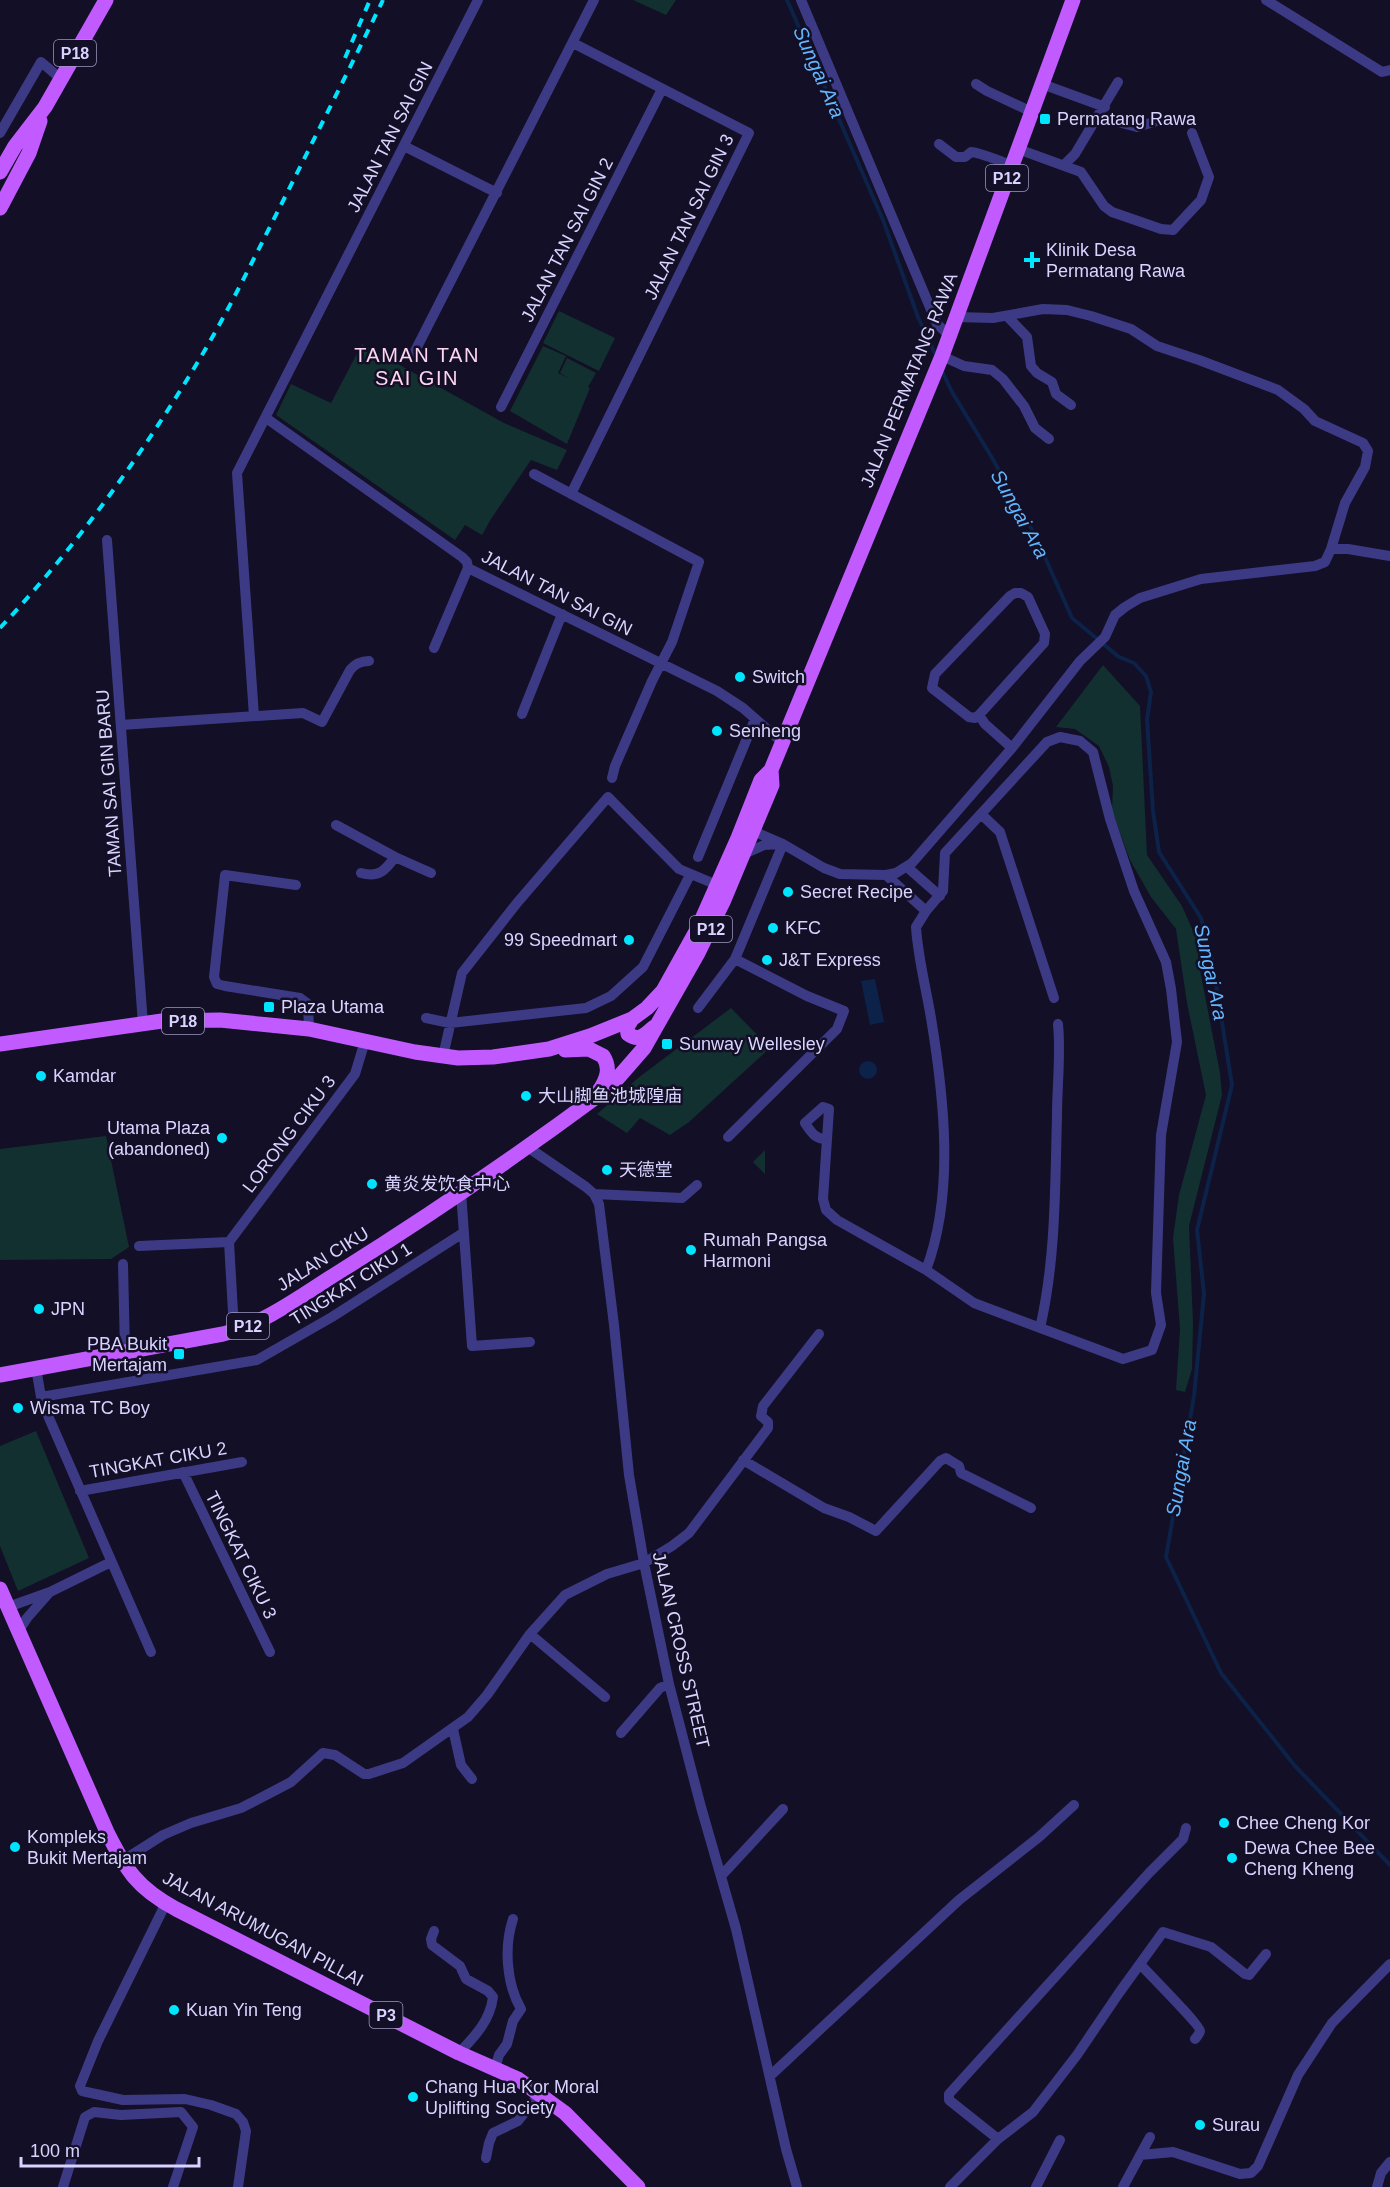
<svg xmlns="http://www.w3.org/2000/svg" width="1390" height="2187" font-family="Helvetica,'Noto Sans SC',sans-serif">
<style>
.green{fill:#12302f}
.water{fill:#0c2248}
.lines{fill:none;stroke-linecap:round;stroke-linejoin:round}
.stream{stroke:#0c2248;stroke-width:4}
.minor{stroke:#3d3a85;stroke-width:10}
.primary{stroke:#c25bff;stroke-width:15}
.rail{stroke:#00e5ff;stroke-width:4;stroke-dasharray:9 8;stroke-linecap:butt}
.poi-dot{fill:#00e5ff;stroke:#130f26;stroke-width:2}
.labels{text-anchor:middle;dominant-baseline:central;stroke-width:5;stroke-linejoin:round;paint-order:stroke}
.shield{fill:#130f26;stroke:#9e99be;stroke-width:1.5}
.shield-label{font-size:16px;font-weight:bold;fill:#d9d4ff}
.poi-label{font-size:18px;fill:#d9d4ff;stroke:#130f26;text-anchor:start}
.street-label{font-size:18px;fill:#d9d4ff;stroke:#130f26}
.water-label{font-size:20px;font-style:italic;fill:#62b6ff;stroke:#130f26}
.neighbourhood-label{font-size:20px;letter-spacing:1.5px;fill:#ffd6f0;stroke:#130f26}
</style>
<rect width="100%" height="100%" fill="#130f26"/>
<path class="green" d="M633,0H676L666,15Z
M559,311L615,338L599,371L543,343Z
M362,344L504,423L567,450L557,470L531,460L491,519L482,535L465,525L455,540L276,415L291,384L331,403Z
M543,346L566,356L558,373L570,379L560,373L567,358L596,373L588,387L590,388L567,444L510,411Z
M1103,665L1140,706L1147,855L1182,906L1197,940L1200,970L1220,1073L1222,1095L1189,1226L1193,1323L1192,1369L1185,1392L1176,1390L1180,1329L1173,1238L1179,1195L1206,1095L1187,1003L1176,929L1151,897L1130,860L1112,811L1113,786L1109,767L1099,746L1075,729L1056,727Z
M731,1008L770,1048L689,1122L670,1135L640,1118L627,1133L597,1114L638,1078Z
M106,1136L129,1247L111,1259L0,1260V1149Z
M765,1150V1174L753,1162Z
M36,1431L89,1558L18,1591L0,1546V1446Z"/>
<path class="water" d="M875,979L884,1022L870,1025L861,981Z
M859 1070a9 9 0 1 1 18 0a9 9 0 1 1-18 0Z"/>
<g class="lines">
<path class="stream" d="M787,0L883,220L918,317L937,358
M942,371L952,392L991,456L1036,537L1072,618L1119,657L1134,663L1146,676L1151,692L1147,720L1153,811L1159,852L1201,918L1211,953L1232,1085L1197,1230L1204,1294L1194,1396L1166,1557L1221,1673L1295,1766L1390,1865"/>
<path class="minor" d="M801,0L937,324L949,335
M1266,0L1382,72L1390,70
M976,84L987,91L1032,112
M1042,84L1105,107
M1099,117L1137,127L1157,121
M0,133L41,62L60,78
M939,144L956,157H965L971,152C979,152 1002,162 1012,165
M404,146L497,193
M1018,149L1081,172L1104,206L1112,212L1161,229L1173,230L1201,200L1209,177L1192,133
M1064,165L1075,154L1118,82
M1008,317L1027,337L1031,366L1037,373L1052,382L1056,394L1071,405
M414,353L594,0
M942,356L964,366L992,370L1003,379L1024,406L1035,428L1049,439
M501,407L662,89
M266,418L462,557L467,562L468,568L717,691L743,708L783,743
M534,474L699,562L672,642L652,681L615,766L612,778
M571,494L749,133L573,43
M107,540L143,1024
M1331,549H1348L1390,556
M1015,593H1021L1028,597L1045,634L1044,643L979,715L975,718L969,717L932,688L935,674L1010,596Z
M434,648L468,568
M522,714L562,614
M979,715L985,724L1012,748
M254,716L237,473L478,0
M121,725L303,713L322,722L350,670C355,664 360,661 369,661
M981,814L1000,832L1054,998
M336,825L395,857L431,873
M746,834L753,831L783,844L824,868L840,874L886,875L896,873L912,863L1012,748L1080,661L1105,637L1115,615L1125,607L1140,598L1201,579L1315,566L1325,562L1331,549L1345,503L1365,467L1368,451L1363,443L1315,421L1304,409L1278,390L1199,360L1157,346L1131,329L1091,316L1067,310L1043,309L993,318L956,317
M744,854L764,845L780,844
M698,857L755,719
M907,867L940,896
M361,873C378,878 385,871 395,857
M886,875L926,911
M296,885L225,875L214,977L217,984L225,986L300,998L308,1004L309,1029
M698,1008L735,959L783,844
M426,1018L450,1023L586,1008L611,996L643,967L690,875
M443,1056L462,973L517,903L608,797L679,869L717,885
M728,1137L837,1029L844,1011L807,996L735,959
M826,1139C815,1139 811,1132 805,1123L823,1107L829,1109L823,1199L826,1210L837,1220L926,1270L974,1303L1123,1359L1152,1350L1161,1325L1156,1293L1161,1135L1177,1042L1171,989L1166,962L1134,891L1110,819L1093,752L1080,741L1060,737L1047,742L945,853L943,891L926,911L916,927C918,958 926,988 931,1018C944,1097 955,1194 926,1270
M526,1146L586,1187L594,1194L599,1204L614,1325L629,1475L644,1563L669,1684L701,1807L736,1929L786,2149L797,2187
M461,1192L472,1346L530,1342
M594,1194L682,1198L697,1185
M229,1242L355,1074L365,1041
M229,1242L233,1312L239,1330
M139,1246L229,1242
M123,1264L125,1352
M1040,1328C1056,1259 1055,1186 1057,1116C1057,1085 1061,1055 1058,1024
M36,1368L41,1397L49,1418L151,1652
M41,1397L257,1360L332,1317L463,1233
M743,1460L824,1508L849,1517L876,1531L940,1461L946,1458L959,1466L961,1473L1031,1508
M183,1472L270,1652
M80,1491L242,1462
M8,1607L50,1592L111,1562
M18,1632L27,1618L48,1594
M530,1634L605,1697
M453,1729L461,1765L472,1779
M621,1733L660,1688L669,1684
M122,1861L163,1835L191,1823L241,1808L272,1792L291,1782L323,1753L335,1755L364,1774H369L403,1763L468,1717L487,1695L530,1634L565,1595L607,1574L644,1563L672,1546L689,1533L768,1428V1422L761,1416L763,1406L819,1334
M721,1876L783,1809
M166,1903L98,2041L80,2086L82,2091L123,2100L185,2099L211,2105L236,2114L243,2122L246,2131L238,2187
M434,1931L431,1939L432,1945L460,1966L466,1979L488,1991L493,1997C490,2021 475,2036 459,2053
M1140,1964C1148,1973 1200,2025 1200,2031C1200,2033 1196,2038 1195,2039
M495,2068L499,2055L507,2044L513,2021L521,2009C506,1983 504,1946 513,1919
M770,2076L959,1900L1039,1837L1074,1805
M998,2139L949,2100V2094L1149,1873L1183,1839L1186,1828
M1140,2155L1173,2152L1240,2174L1251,2173L1258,2166L1298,2075L1332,2023L1390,1964
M486,2158L489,2143L493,2133L518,2121L540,2093
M63,2187L85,2117L94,2112L121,2115L181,2112L193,2127L173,2187
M950,2187L998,2139L1033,2112L1077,2055L1119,1993L1163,1932L1211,1947L1245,1974L1249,1975L1266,1954
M1036,2187L1060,2140
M1123,2187L1150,2137
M1377,2187L1381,2173L1390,2162"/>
<path class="primary" d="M0,172L15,146L45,107L106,0
M0,208L29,153L40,121
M632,1019L627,1027L628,1034C639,1042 645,1035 654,1027
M0,1044L162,1021L220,1020L309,1029L415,1052L458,1058L493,1057L549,1049L590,1036L632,1019L647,1008L663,991L698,928L738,838L761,780L771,770L942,356L1073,0
M565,1050L589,1049L603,1056C611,1068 607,1079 599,1091
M0,1375L223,1334C266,1323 302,1295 339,1272C429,1216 518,1155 603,1092L617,1079L644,1048L698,953L723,902L772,785L771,770
M0,1589L107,1832C126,1870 137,1888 176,1909L459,2053L518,2079L565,2113L638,2187"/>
<path class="rail" d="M345,58L370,0
M0,628C77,546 144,452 202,355C231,306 256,254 282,203C316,135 350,68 383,0"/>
</g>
<g class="poi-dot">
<rect x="1039" y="113" width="12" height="12" rx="3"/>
<path d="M1029 251h6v6h6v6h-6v6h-6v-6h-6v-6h6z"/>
<circle cx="740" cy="677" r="6"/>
<circle cx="717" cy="731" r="6"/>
<circle cx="788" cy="892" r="6"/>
<circle cx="773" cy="928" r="6"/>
<circle cx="629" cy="940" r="6"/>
<circle cx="767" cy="960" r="6"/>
<rect x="263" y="1001" width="12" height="12" rx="3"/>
<rect x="661" y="1038" width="12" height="12" rx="3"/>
<circle cx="41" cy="1076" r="6"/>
<circle cx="526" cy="1096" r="6"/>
<circle cx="222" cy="1138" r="6"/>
<circle cx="607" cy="1170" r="6"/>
<circle cx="372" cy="1184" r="6"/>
<circle cx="691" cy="1250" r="6"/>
<circle cx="39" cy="1309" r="6"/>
<rect x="173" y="1348" width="12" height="12" rx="3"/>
<circle cx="18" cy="1408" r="6"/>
<circle cx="1224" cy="1823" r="6"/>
<circle cx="15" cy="1847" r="6"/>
<circle cx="1232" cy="1858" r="6"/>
<circle cx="174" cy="2010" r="6"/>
<circle cx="413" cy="2097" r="6"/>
<circle cx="1200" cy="2125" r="6"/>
</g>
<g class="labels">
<g class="shield">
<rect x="54" y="40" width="42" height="26" rx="4.5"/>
<rect x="986" y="165" width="42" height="26" rx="4.5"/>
<rect x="690" y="916" width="42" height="26" rx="4.5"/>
<rect x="162" y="1008" width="42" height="26" rx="4.5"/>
<rect x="227" y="1313" width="42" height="26" rx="4.5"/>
<rect x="369.5" y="2002" width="33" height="26" rx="4.5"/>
</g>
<g class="shield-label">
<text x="75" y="53">P18</text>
<text x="1007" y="178">P12</text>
<text x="711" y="929">P12</text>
<text x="183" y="1021">P18</text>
<text x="248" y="1326">P12</text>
<text x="386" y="2015">P3</text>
</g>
<g class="poi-label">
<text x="1057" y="119">Permatang Rawa</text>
<text x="1046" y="250">Klinik Desa<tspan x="1046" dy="21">Permatang Rawa</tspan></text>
<text x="752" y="677">Switch</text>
<text x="729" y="731">Senheng</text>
<text x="800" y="892">Secret Recipe</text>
<text x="785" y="928">KFC</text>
<text x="617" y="940" text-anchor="end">99 Speedmart</text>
<text x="779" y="960">J&amp;T Express</text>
<text x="281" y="1007">Plaza Utama</text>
<text x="679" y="1044">Sunway Wellesley</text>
<text x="53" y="1076">Kamdar</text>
<text x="538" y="1096">大山脚鱼池城隍庙</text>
<text x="210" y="1128" text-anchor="end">Utama Plaza<tspan x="210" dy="21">(abandoned)</tspan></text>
<text x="619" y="1170">天德堂</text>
<text x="384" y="1184">黄炎发饮食中心</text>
<text x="703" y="1240">Rumah Pangsa<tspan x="703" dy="21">Harmoni</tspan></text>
<text x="51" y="1309">JPN</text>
<text x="167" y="1344" text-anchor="end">PBA Bukit<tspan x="167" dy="21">Mertajam</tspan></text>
<text x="30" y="1408">Wisma TC Boy</text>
<text x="1236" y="1823">Chee Cheng Kor</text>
<text x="27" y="1837">Kompleks<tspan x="27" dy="21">Bukit Mertajam</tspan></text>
<text x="1244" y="1848">Dewa Chee Bee<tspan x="1244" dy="21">Cheng Kheng</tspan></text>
<text x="186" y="2010">Kuan Yin Teng</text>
<text x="425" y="2087">Chang Hua Kor Moral<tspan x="425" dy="21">Uplifting Society</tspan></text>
<text x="1212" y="2125">Surau</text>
</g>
<g class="street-label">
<text transform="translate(390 137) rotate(-63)">JALAN TAN SAI GIN</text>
<text transform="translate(689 217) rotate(-64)">JALAN TAN SAI GIN 3</text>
<text transform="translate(567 240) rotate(-63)">JALAN TAN SAI GIN 2</text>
<text transform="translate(909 380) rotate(-68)">JALAN PERMATANG RAWA</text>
<text transform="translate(557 593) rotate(27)">JALAN TAN SAI GIN</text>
<text transform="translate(109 783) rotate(-94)">TAMAN SAI GIN BARU</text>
<text transform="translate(289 1134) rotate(-53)">LORONG CIKU 3</text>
<text transform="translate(323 1259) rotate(-32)">JALAN CIKU</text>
<text transform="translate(351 1284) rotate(-32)">TINGKAT CIKU 1</text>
<text transform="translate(158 1460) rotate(-10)">TINGKAT CIKU 2</text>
<text transform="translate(241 1555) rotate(64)">TINGKAT CIKU 3</text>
<text transform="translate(681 1650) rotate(77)">JALAN CROSS STREET</text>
<text transform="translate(263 1929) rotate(28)">JALAN ARUMUGAN PILLAI</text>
</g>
<g class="water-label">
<text transform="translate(819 72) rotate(66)">Sungai Ara</text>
<text transform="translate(1020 514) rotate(61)">Sungai Ara</text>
<text transform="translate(1211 972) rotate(78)">Sungai Ara</text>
<text transform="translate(1181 1468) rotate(-80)">Sungai Ara</text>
</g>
<g class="neighbourhood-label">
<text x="417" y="355">TAMAN TAN<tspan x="417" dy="23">SAI GIN</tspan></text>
</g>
</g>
<path d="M21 2157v9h178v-9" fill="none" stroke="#d9d4ff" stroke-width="3"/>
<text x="30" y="2157" font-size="18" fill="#d9d4ff" stroke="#130f26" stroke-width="4.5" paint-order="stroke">100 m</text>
</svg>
